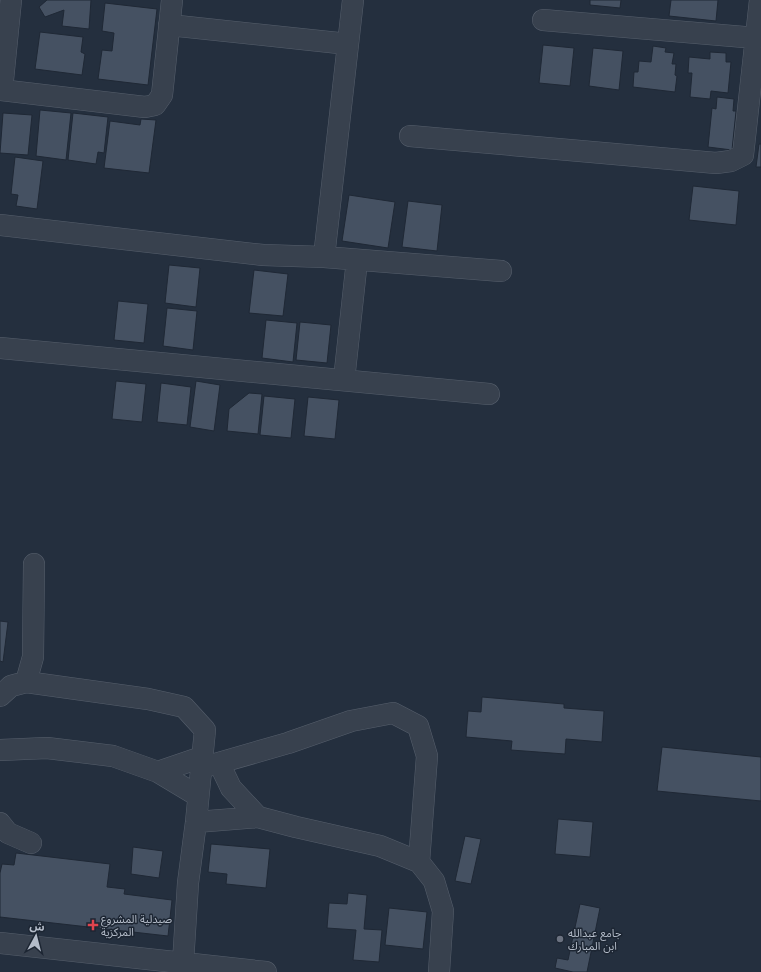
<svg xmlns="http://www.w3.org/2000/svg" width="761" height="972" font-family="'DM Sans','Noto Sans Arabic',sans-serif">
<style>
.building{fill:#455162;stroke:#1f2835}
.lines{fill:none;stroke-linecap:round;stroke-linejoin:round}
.minor-casing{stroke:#565f6c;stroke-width:22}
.minor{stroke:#38414e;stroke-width:21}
.health-dot{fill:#e0444e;stroke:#1d2633;stroke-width:1.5}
.worship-dot{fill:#6b7280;stroke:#1d2633;stroke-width:1.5}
.labels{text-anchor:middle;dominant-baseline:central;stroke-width:3;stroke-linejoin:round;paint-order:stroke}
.poi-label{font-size:11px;fill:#b4bcc9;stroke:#1d2633;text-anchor:start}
</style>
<rect width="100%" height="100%" fill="#242f3e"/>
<path class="building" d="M47,0H91L89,29L62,26L64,10L45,17L39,7Z
M590,0H621L620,8L590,5Z
M671,0H718L716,21L669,16Z
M105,3L157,9L148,85L98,79L102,50L112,51L114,33L102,31Z
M40,32L83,37L81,52L85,54L82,75L35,69Z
M543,45L574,48L570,86L539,83Z
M653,46L666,48L665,52L674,53L672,64H676L675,75L677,76L675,92L633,87L634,72H638L639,61L651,62Z
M593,48L623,51L619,90L589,86Z
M710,52L726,53V62H731L728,93L711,91L710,99L690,97L692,73H688L689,57L710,59Z
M717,97L734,99L733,111H736L732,150L708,147L712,108L716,109Z
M40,110L71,113L66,160L36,156Z
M3,113L32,115L28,155L0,153Z
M73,113L108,117L104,153L98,152L96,164L68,160Z
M141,119L156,120L149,173L104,168L110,121L140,125Z
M759,144H761V167H756Z
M15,157L43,161L37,209L16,206L18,195L11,194Z
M693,186L739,191L736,225L689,220Z
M349,195L395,202L388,248L342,241Z
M408,201L442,205L437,251L402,247Z
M169,265L200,268L196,307L165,303Z
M254,270L288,274L283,316L249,313Z
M118,301L148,304L144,343L114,340Z
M167,308L197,311L193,350L163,346Z
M266,320L297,323L293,362L262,358Z
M300,322L331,325L327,363L296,360Z
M116,381L146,384L142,422L112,419Z
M196,381L220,385L214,431L190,427Z
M161,383L191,387L187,425L157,422Z
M249,393L262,394L258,434L227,431L229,409Z
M264,396L295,399L291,438L260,435Z
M308,397L339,400L335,439L304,436Z
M0,621L8,622L3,662L0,661Z
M482,697L564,704V708L604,711L602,742L566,739L565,754L511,750L512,741L466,737L468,711L481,712Z
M662,747L761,757V801L657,791Z
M558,819L593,822L590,857L555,854Z
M465,836L481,839L471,884L455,881Z
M211,844L270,849L266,888L226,884L227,874L208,872Z
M133,847L163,851L159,878L131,874Z
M16,853L110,864L107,887L125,889L124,894L172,900L168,936L0,917V918V873L2,864L14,865Z
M348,893L367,895L364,929L382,930L379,962L353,960L356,930L327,928L329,903L347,904Z
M580,904L600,908L587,972H573L555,968L557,958L568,960Z
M389,908L427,912L423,949L385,945Z"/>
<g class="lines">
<g class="minor-casing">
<path id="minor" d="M543,20L756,38
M169,25L348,44
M0,90L145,107L155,105L162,95L172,0
M2,90L11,0
M410,136L716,163L731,161L743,155L760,0
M0,225L263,255L324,257L353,0
M324,257L501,271
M0,348L489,394
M344,380L357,260
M26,682L148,699L184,707L205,730L196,822L188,883L183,963
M0,696L11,686L26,682L33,657L34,564
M0,750L47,748L113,756L158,772L198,796
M219,763L231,788L258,817L296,827L380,846L419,862L434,881L443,911L439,972
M201,768L288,743L351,721L393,713L418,726L427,756L419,862
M158,772L202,757
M196,822L258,817
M0,823L8,833L31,843
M0,943L266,972"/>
</g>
<use href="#minor" class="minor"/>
</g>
<path class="health-dot" d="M91 919h4v4h4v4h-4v4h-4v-4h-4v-4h4z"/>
<circle class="worship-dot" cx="560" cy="939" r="4"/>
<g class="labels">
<g class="poi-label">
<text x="101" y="919">صيدلية المشروع<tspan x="101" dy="13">المركزية</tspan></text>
<text x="568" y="933">جامع عبدالله<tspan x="568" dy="13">ابن المبارك</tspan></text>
</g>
</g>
<g transform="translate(36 936) rotate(7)" stroke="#1d2633" stroke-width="3" paint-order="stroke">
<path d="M0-3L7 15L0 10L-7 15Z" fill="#b4bcc9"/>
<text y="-6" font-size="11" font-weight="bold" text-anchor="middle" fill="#b4bcc9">ش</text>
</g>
</svg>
